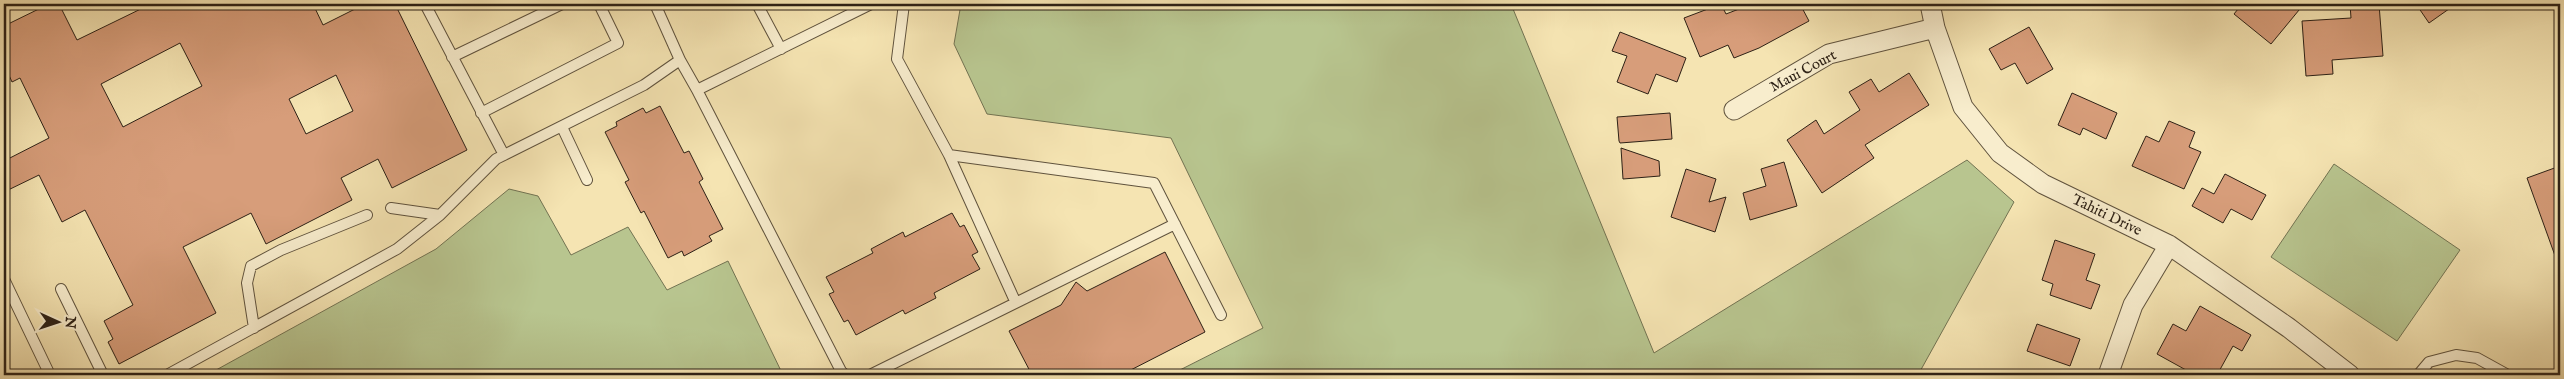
<svg xmlns="http://www.w3.org/2000/svg" width="2564" height="379" font-family="'IM FELL English',serif">
<style>
.green{fill:#b8c58f;stroke:#727352}
.building{fill:#d79d7a;stroke:#2d2116;fill-rule:evenodd}
.lines{fill:none;stroke-linecap:round;stroke-linejoin:round}
.lane-casing{stroke:#5f523d;stroke-width:12}
.street-casing{stroke:#5f523d;stroke-width:21}
.lane{stroke:#f8edcd;stroke-width:10}
.street{stroke:#f8edcd;stroke-width:19}
.labels{text-anchor:middle;dominant-baseline:central;stroke-width:4;stroke-linejoin:round;paint-order:stroke}
.street-label{font-size:15px;fill:#2d2116;stroke:#f8edcd}
</style>
<rect width="100%" height="100%" fill="#f5e4b2"/>
<filter id="stains"><feTurbulence type="fractalNoise" baseFrequency=".004" numOctaves="4"/><feColorMatrix values="0 0 0 0 .2 0 0 0 0 .09 0 0 0 0 .02 0 0 0 .5 -.17"/></filter>
<radialGradient id="worn" r=".72"><stop offset=".6" stop-color="#630" stop-opacity="0"/><stop offset="1" stop-color="#630" stop-opacity=".3"/></radialGradient>
<path class="green" d="M961,4H1511L1654,353L1967,160L2014,202L1918,375H1170L1263,328L1171,138L987,114L954,44Z
M2334,164L2460,250L2397,341L2271,257Z
M509,189L538,196L571,255L628,227L667,290L728,261L783,375H207L436,249Z"/>
<path class="building" d="M49,4H59L77,40L151,4H313L323,25L365,4H395L467,150L392,188L378,159L341,178L352,200L266,244L251,213L183,247L216,313L119,364L108,342L113,339L104,321L133,305L85,210L62,222L39,175L4,192V161L49,138L20,78L12,82L4,64V26ZM180,43L202,86L123,127L101,84ZM336,75L353,111L306,134L289,99Z
M1721,4L1726,14L1752,4H1800L1809,21L1759,48L1734,58L1728,45L1700,57L1684,18Z
M2242,4H2304L2271,44L2234,14Z
M2350,4H2379L2383,56L2332,60L2333,74L2306,76L2302,21L2351,18Z
M2416,4H2456L2429,23Z
M2029,27L2053,69L2027,84L2015,63L2001,70L1989,49Z
M1620,32L1686,58L1677,82L1656,74L1648,94L1617,82L1627,56L1612,51Z
M1909,73L1929,105L1865,145L1874,158L1822,193L1787,140L1816,120L1824,134L1860,110L1849,92L1871,79L1879,92Z
M2072,93L2117,113L2106,139L2083,128L2080,135L2058,125Z
M660,106L684,153L689,151L703,179L699,182L723,229L709,236L712,241L684,256L682,251L668,258L644,211L641,213L625,182L629,180L605,132L617,126L616,122L643,108L646,113Z
M1670,113L1672,139L1620,143L1619,141L1617,117Z
M2169,121L2195,132L2189,147L2201,152L2184,189L2132,166L2146,136L2159,142Z
M1621,148L1659,161L1660,176L1623,179Z
M1784,162L1797,206L1750,220L1743,193L1766,186L1761,169Z
M2560,166V264H2558L2527,178Z
M1686,169L1716,179L1709,202L1726,197L1715,232L1671,217Z
M2225,174L2266,195L2252,220L2231,209L2223,223L2192,206L2202,188L2214,194Z
M952,213L960,227L964,225L978,252L972,255L980,269L934,293L936,298L905,314L903,310L856,335L848,320L844,322L829,294L834,292L826,277L873,253L871,249L903,232L905,237Z
M2055,240L2095,254L2086,280L2100,285L2091,309L2050,295L2053,284L2042,280Z
M1165,252L1205,332L1121,375H1032L1009,331L1061,305L1076,282L1087,291Z
M2200,306L2251,335L2242,351L2233,346L2217,375H2195L2157,354L2173,324L2186,331Z
M2037,324L2080,339L2070,366L2027,351Z"/>
<g class="lines">
<g class="lane-casing">
<path id="lane" d="M425,4L504,155
M757,4L781,49
M904,4L897,59L949,155L1154,183L1221,315
M452,57L562,4
M680,60L697,90L841,371L845,375
M697,90L871,4
M481,113L618,43L599,4
M562,127L587,180
M949,155L1015,301
M391,208L440,215
M4,279L50,375
M61,289L103,375
M254,328L247,283L251,266L281,250L367,215
M167,375L397,249L440,215L496,159L644,85L680,60L655,4
M870,375L1175,224
M2418,375L2429,362L2456,355L2477,358L2506,374"/>
</g>
<g class="street-casing">
<path id="street" d="M1930,4L1935,28L1963,107L2000,153L2043,184L2169,245L2289,328L2350,375
M1734,110L1829,54L1935,28
M2108,375L2133,305L2169,245"/>
</g>
<use href="#lane" class="lane"/>
<use href="#street" class="street"/>
</g>
<g class="labels">
<g class="street-label">
<text transform="translate(1803 71) rotate(-28)">Maui Court</text>
<text transform="translate(2107 215) rotate(26)">Tahiti Drive</text>
</g>
</g>
<rect width="2564" height="379" fill="none" stroke="#f5e4b2" stroke-width="20"/>
<rect x="5" y="5" width="2554" height="369" fill="none" stroke="#2d2116" stroke-width="2.5"/>
<rect x="10" y="10" width="2544" height="359" fill="none" stroke="#2d2116"/>
<g transform="translate(58 322) rotate(93)" stroke="#f8edcd" stroke-width="4" paint-order="stroke">
<path d="M0-4L9 19L0 12L-9 19Z" fill="#2d2116"/>
<text y="-8" font-size="14" font-weight="bold" text-anchor="middle" fill="#2d2116">N</text>
</g>
<rect width="100%" height="100%" filter="url(#stains)"/>
<rect width="100%" height="100%" fill="url(#worn)"/>
</svg>
